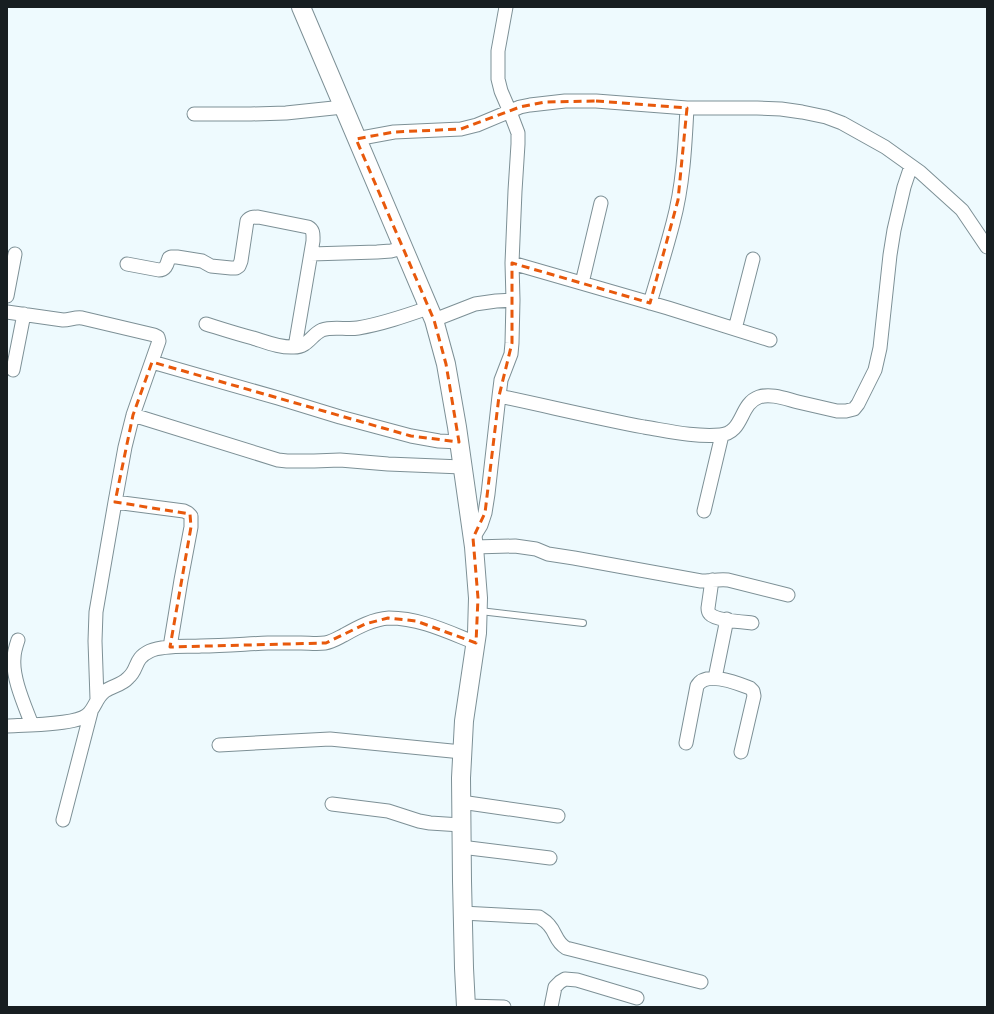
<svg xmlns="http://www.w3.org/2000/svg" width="994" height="1014" font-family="Karla,sans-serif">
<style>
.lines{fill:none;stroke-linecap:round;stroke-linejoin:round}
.lane-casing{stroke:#7d9096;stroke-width:8}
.street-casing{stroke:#7d9096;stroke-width:15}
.secondary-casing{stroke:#7d9096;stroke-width:20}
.lane{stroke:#fff;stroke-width:6}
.street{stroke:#fff;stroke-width:13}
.secondary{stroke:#fff;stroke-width:18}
.marked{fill:none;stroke:#e8590c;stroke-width:3;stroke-dasharray:8 5;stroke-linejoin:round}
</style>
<rect width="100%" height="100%" fill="#eefafe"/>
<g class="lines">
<g class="lane-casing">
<path id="lane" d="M480,611L583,623"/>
</g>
<g class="street-casing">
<path id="street" d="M194,114H251L286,113L343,107
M356,139L394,132L461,129L477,125L520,107L530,105L565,101H596L687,108H757L781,109L802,112L826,117L842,123L885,147L920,172L962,210L987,247
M311,254L377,252L391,251L403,248
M512,263L668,308L770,340
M127,264L159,270C166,270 167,264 169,258L171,257H177L202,261L211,266L231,268H236L239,266L241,261L247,221C250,217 253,217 258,217L308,227C314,230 313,235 313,241L295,347
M582,283L601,203
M7,296L15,254
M650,303C658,276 666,250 673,223C683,186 685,147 687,108
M7,312L63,320C70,320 75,317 82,318L154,335L158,337L159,341L133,415L125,447L115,502L96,612L95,641L97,699
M434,320L475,304L496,301L513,300
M206,324C222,329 237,334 253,338C266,342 280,348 294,347C308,347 311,335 322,330C333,326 347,330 358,328C382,324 405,316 428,308
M735,329L753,259
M152,362L278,398L340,417L411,436L439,441L459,442
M13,370L24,314
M499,396C547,406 596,418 644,427C669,431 694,437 720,435C744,433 739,404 759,397C771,393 786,399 798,402C811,405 824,408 837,411H846L854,409L858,404L875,370L880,348L890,255L894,230L904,187L911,166
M133,415L278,460L287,461H314L340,460L388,464L462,467
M115,502L184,511L188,513L191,516V527L181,580L170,647
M704,511L722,435
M473,538L481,525L485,513L488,494L499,396L501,380L511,354L512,343L513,300L512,263L515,191L518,144V133L510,112L501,91L498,79V51L506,7
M474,547L515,546L536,549L548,554L574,558L701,581C710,581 719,579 728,580L788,595
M712,580L708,608C708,611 708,612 710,614C715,620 743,622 752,623
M18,640C16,646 14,652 14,658C12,678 25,706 32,725
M715,678L727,619
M7,726C24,725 75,725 87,715C95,709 96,697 105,691C112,686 122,685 128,678C139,669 133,659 150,651C163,645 187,647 201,646C223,646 245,644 268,643C279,643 290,643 301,643C309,643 317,644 325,643C332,642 338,638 344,635C358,627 373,619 389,618C420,618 448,632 476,643
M686,743L697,686C706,670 737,683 750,688L753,691L754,696L741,752
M219,745L330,739L462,752
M461,802L558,816
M332,804L388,811L419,821L430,823L461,825
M63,820L91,712
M461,847L550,858
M462,913L539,917C542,919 546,921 549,925C557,934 555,941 566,948L701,982
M466,1006L504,1007
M551,1007L555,987L560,982L565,979L577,980L637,998"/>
</g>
<g class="secondary-casing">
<path id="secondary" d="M301,7L434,320L446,364L457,427L474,547L478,598L477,633L464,721L461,778L462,881L464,968L466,1007"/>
</g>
<use href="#lane" class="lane"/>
<use href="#street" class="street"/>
<use href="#secondary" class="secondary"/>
</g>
<path class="marked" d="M596,101L687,108L678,200L650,303L512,263V343L499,396L485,513L473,538L478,598L476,643L416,621L388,618L365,624L326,643L170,647L191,527L190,514L115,502L133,415L152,362L411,436L459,442L446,364L434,320L356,139L394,132L461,129L520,107L545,102Z"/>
<rect width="994" height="1014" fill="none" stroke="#171e21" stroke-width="16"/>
</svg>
